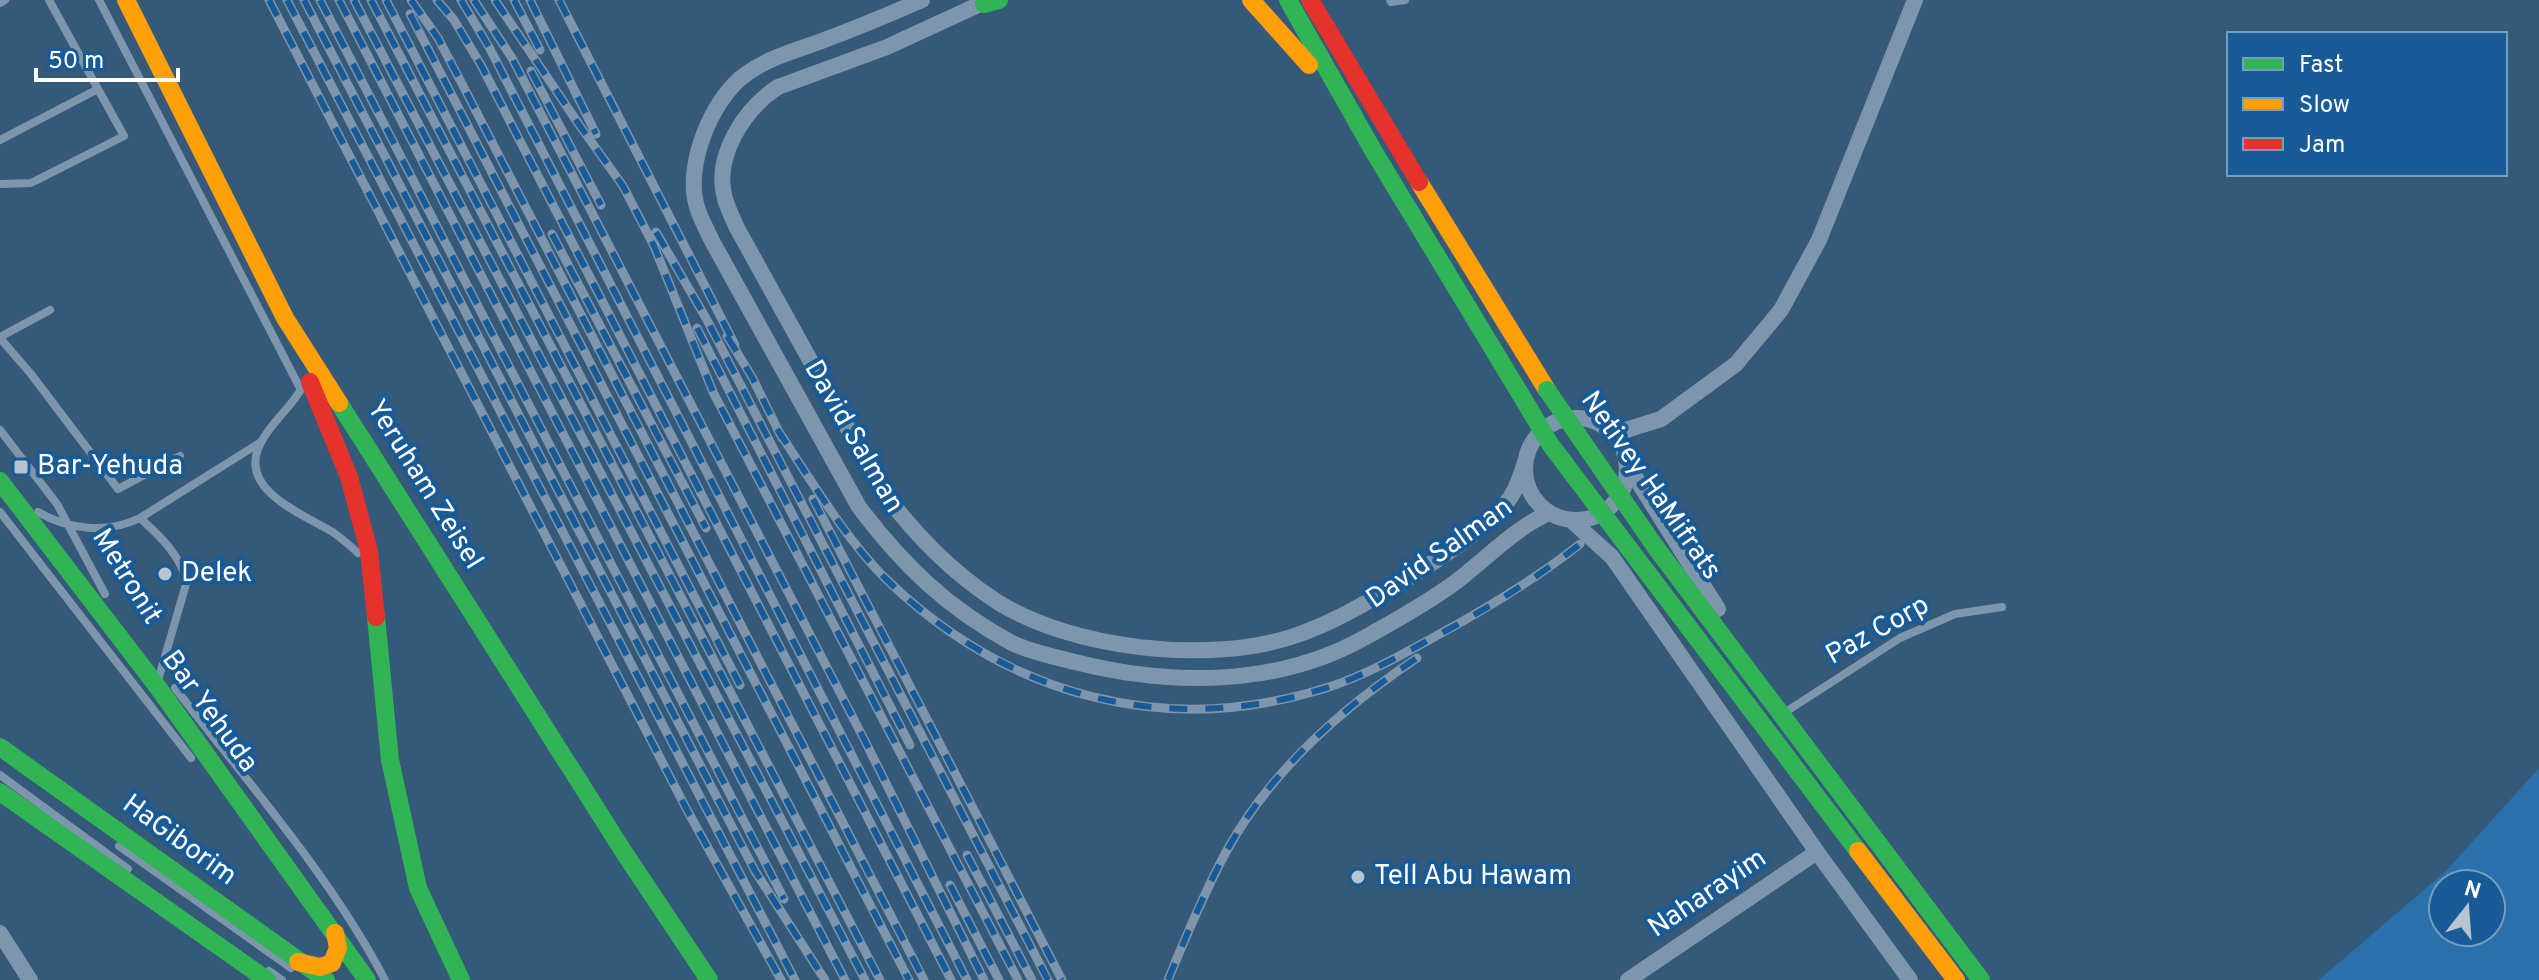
<svg xmlns="http://www.w3.org/2000/svg" width="2539" height="980" font-family="Overpass,sans-serif">
<style>
.green{fill:#2a70aa;fill-rule:evenodd}
.lines{fill:none;stroke-linecap:round;stroke-linejoin:round}
.lane{stroke:#7e96ab;stroke-width:8}
.street{stroke:#7e96ab;stroke-width:16}
.fast{stroke:#30b455;stroke-width:18}
.slow{stroke:#ff9f0a;stroke-width:18}
.jam{stroke:#e5322d;stroke-width:18}
.rail-casing{stroke:#7e95ab;stroke-width:9}
.rail{stroke:#185b96;stroke-width:6;stroke-dasharray:18;stroke-linecap:butt}
.fast-bridge{stroke:#30b455;stroke-width:18}
.slow-bridge{stroke:#ff9f0a;stroke-width:18}
.poi-dot{fill:#b8c5d0;stroke:#185b96;stroke-width:3}
.labels{text-anchor:middle;dominant-baseline:central;stroke-width:8;stroke-linejoin:round;paint-order:stroke}
.street-label{font-size:28px;fill:#fff;stroke:#185b96}
.poi-label{font-size:28px;fill:#fff;stroke:#185b96;text-anchor:start}
</style>
<rect width="100%" height="100%" fill="#355979"/>
<path class="green" d="M2539,768V980H2319L2446,871ZM2443,884H2491V932H2443Z"/>
<g class="lines">
<path class="lane" d="M49,0L98,89
M99,0L301,390
M1390,0L1391,2L1405,0
M0,3L5,0
M0,140L98,89L124,136L31,183L0,184
M0,337L50,310
M0,338L31,374L118,489L180,456
M302,388C290,409 267,426 258,449C241,492 307,516 334,533C343,539 350,546 358,553
M0,430L57,504L105,594
M0,512L191,758
M38,512C69,530 107,534 140,518C160,536 179,554 187,581L159,677
M140,518L261,442
M175,688C247,782 330,875 385,980
M1787,711L1900,638L1955,614L2002,607
M0,775L128,869
M119,846L291,968
M269,971L282,980"/>
<path class="street" d="M922,0C888,15 854,29 819,42C794,51 768,58 746,74C712,98 684,166 697,207C700,218 707,230 712,241L859,507C903,565 947,608 1012,643C1030,652 1055,657 1075,662C1170,686 1276,687 1364,638C1395,621 1429,602 1457,581C1487,558 1515,528 1549,513
M989,0L887,47L778,87C744,109 713,157 725,199C728,209 733,219 737,228L883,492C916,535 950,571 996,601C1071,649 1206,664 1291,637C1334,623 1371,600 1410,577C1439,559 1491,526 1510,498C1518,486 1522,472 1526,459
M1525 469a51 51 0 1 1 102 0a51 51 0 1 1-102 0Z
M1613,434L1661,419L1736,364L1781,310L1819,240L1915,0
M1627,464L1718,609
M1571,520L1612,557L1817,852L1910,980
M0,933L30,980
M1628,980L1817,852"/>
<path class="fast" d="M1288,0L1374,152L1530,410
M984,4L999,0
M339,403L627,857L709,980
M0,481L157,686L367,980
M376,617L390,760L418,888L461,980
M0,747L326,980
M0,792L267,980"/>
<path class="slow" d="M126,0L285,318L339,403
M1251,0L1309,65
M1419,182L1547,390
M298,962L320,967L332,963L338,948L335,933"/>
<path class="jam" d="M1310,0L1419,182
M310,382L349,477L369,551L376,617"/>
<g class="rail-casing">
<path id="rail" d="M269,0L687,810L781,980
M287,0L795,980
M304,0L755,871L825,980
M320,0L784,899
M339,0L845,980
M354,0L865,980
M371,0L880,980
M386,0L740,685
M411,0L438,38L460,80L924,980
M437,0L454,20L481,65L951,980
M461,0L489,47L967,980
M474,0L512,58L865,741L984,980
M495,0L580,126L623,186L654,246L713,392L1018,980
M514,0L540,50
M530,0L596,134
M559,0L735,345
M410,14L909,980
M531,71L601,205
M656,232L707,320L1048,980
M552,234L706,528
M697,328L910,745
M727,336L752,377L782,438
M777,429C809,477 846,540 887,580C1009,697 1167,739 1329,687C1363,676 1396,658 1427,641C1481,612 1532,582 1580,544
M813,499L1062,980
M967,855L1032,980
M950,885L999,980
M1168,980C1186,936 1204,893 1226,852C1270,771 1342,708 1417,658"/>
</g>
<use href="#rail" class="rail"/>
<path class="fast-bridge" d="M1547,390L1654,545L1981,980
M1530,410L1550,444L1858,851"/>
<path class="slow-bridge" d="M1858,851L1956,980"/>
</g>
<g class="poi-dot">
<rect x="13" y="459" width="16" height="16" rx="4"/>
<circle cx="165" cy="574" r="8"/>
<circle cx="1358" cy="877" r="8"/>
</g>
<g class="labels">
<g class="street-label">
<text transform="translate(853 437) rotate(60)">David Salman</text>
<text transform="translate(424 485) rotate(58)">Yeruham Zeisel</text>
<text transform="translate(1650 486) rotate(55)">Netivey HaMifrats</text>
<text transform="translate(1440 554) rotate(-35)">David Salman</text>
<text transform="translate(126 577) rotate(58)">Metronit</text>
<text transform="translate(1878 631) rotate(-29)">Paz Corp</text>
<text transform="translate(209 712) rotate(54)">Bar Yehuda</text>
<text transform="translate(179 841) rotate(36)">HaGiborim</text>
<text transform="translate(1708 894) rotate(-34)">Naharayim</text>
</g>
<g class="poi-label">
<text x="37" y="467">Bar-Yehuda</text>
<text x="181" y="574">Delek</text>
<text x="1374" y="877">Tell Abu Hawam</text>
</g>
</g>
<rect x="2227" y="32" width="280" height="144" fill="#185b96" stroke="#749dc0" stroke-width="2"/>
<rect x="2243" y="58" width="40" height="12" fill="#30b455" stroke="#749dc0" stroke-width="2"/>
<text x="2299" y="72" font-size="24" fill="#ffffff">Fast</text>
<rect x="2243" y="98" width="40" height="12" fill="#ff9f0a" stroke="#749dc0" stroke-width="2"/>
<text x="2299" y="112" font-size="24" fill="#ffffff">Slow</text>
<rect x="2243" y="138" width="40" height="12" fill="#e5322d" stroke="#749dc0" stroke-width="2"/>
<text x="2299" y="152" font-size="24" fill="#ffffff">Jam</text>
<g transform="translate(2467 908) rotate(17)"><circle r="38" fill="#185b96" stroke="#749dc0" stroke-width="2"/>
<path d="M0-6L14 30L0 20L-14 30Z" fill="#b8c5d0"/>
<text y="-12" font-size="22" font-weight="bold" text-anchor="middle" fill="#ffffff">N</text>
</g>
<path d="M36 68v12h142v-12" fill="none" stroke="#ffffff" stroke-width="4"/>
<text x="48" y="68" font-size="24" fill="#ffffff" stroke="#185b96" stroke-width="6" paint-order="stroke">50 m</text>
</svg>
